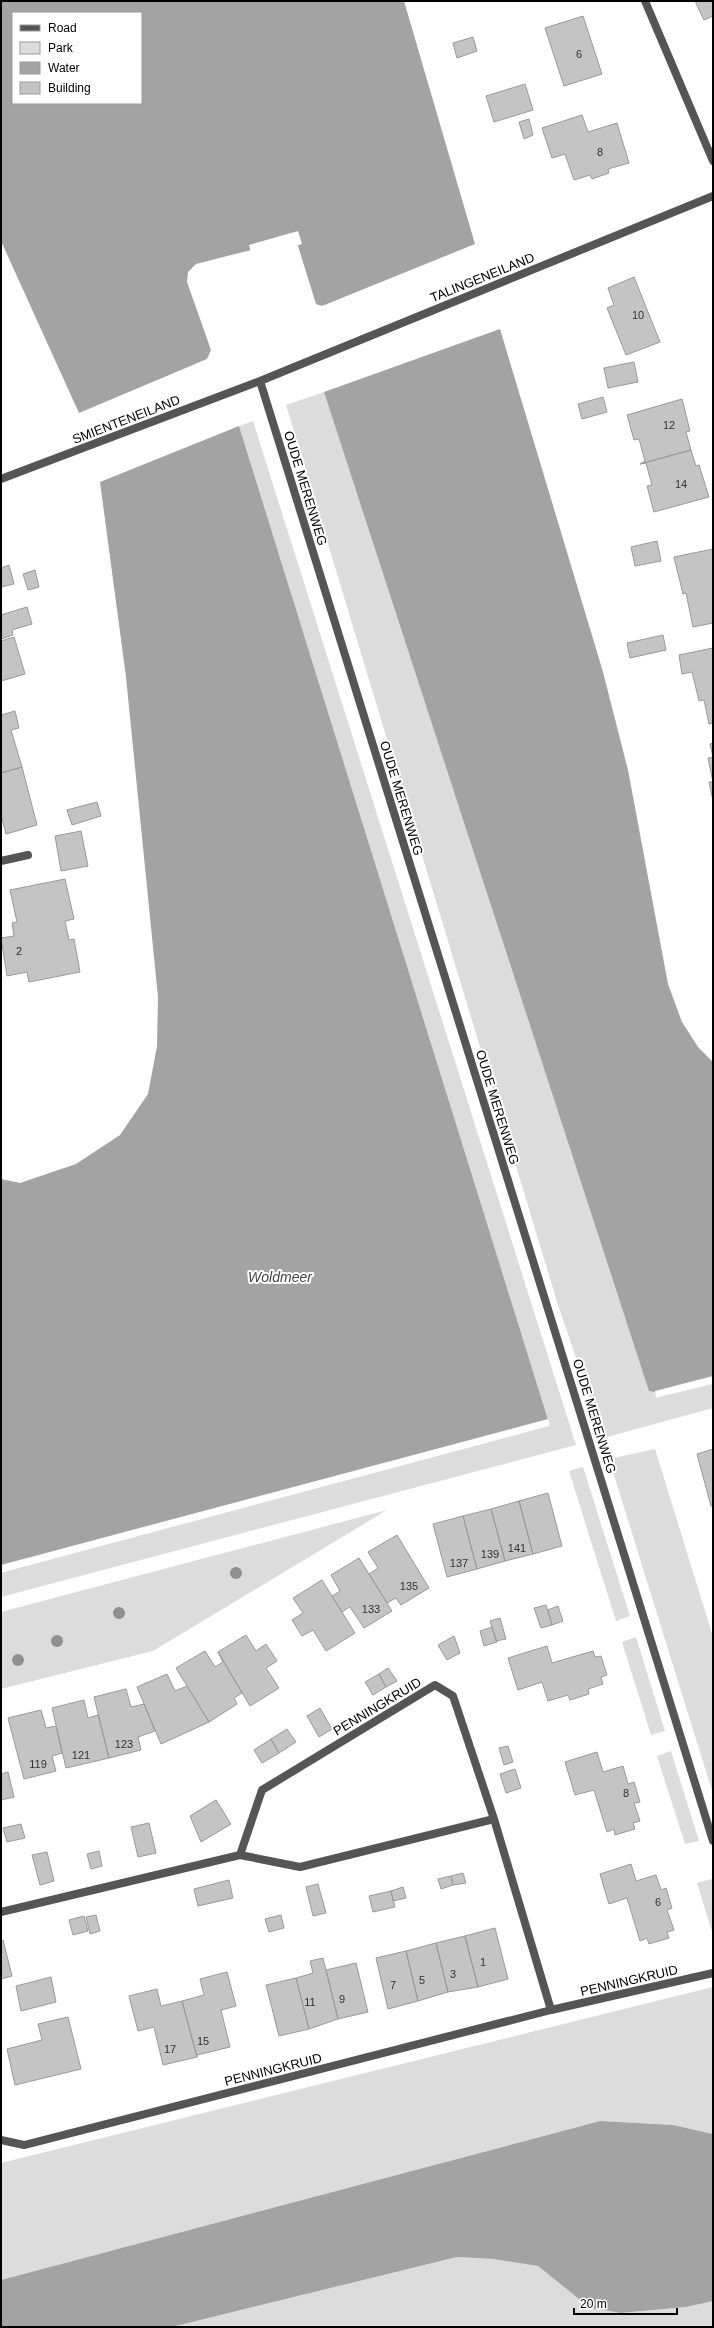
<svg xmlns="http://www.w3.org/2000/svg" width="714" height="2328" font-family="Arial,sans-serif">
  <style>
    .green { fill: #dcdcdc }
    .water { fill: #a3a3a3; fill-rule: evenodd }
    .pier { fill: #fff }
    .building { fill: #c4c4c4; stroke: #999 }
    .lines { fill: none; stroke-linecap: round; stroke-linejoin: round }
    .service { stroke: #555; stroke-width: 8 }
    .minor { stroke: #555; stroke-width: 8 }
    .tree { fill: #8f8f8f }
    .labels { text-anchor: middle; stroke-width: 4; stroke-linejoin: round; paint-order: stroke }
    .number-label { font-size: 11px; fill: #313131 }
    .street-label { font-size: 13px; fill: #000; stroke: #fff }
    .water-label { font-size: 14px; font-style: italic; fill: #444; stroke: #fff }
  </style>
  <rect width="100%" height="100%" fill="#fff"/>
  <!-- green -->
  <path class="green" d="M324,392L656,1398L713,1384V1408L607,1437L602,1434L558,1305L286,405Z
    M253,421L576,1445L1,1597V1573L550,1426L239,426Z
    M655,1449L713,1637V1794L609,1459Z
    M583,1467L630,1616L616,1621L569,1471Z
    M387,1510L153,1651L1,1689V1612Z
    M636,1637L665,1731L651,1735L622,1642Z
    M671,1751L699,1841L685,1844L657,1756Z
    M712,1879L713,1883V1935L697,1883Z
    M713,1987V2134L673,2125L600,2121L1,2280V2163Z
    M457,2257L493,2259L538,2266L590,2308L621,2313L686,2307L713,2301V2327H172Z"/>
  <!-- water -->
  <path class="water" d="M1,1H404L475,244L322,306L316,304L298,246L290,240L196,264L188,272L187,282L211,350L207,359L79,413L1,241ZM13,13H141V103H13Z
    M500,329L603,672L628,770L668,984L682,1022L698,1047L713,1062V1384L656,1398L655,1392L649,1391L324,392Z
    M239,426L550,1426L1,1573V1179L20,1183L76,1164L120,1135L148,1094L157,1046L158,997L126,677L100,482Z
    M600,2121L673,2125L713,2134V2301L686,2307L621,2313L590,2308L538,2266L493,2259L457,2257L172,2327H1V2280Z"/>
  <!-- pier -->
  <path class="pier" d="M298,231L302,244L295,246L289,242L251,253L249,245Z
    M713,1376V1384L656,1398L655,1391Z
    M548,1419L550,1426L1,1573V1565Z"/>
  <!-- building -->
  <path class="building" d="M695,1H713V16L704,20Z
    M583,16L602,74L564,86L545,28Z
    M473,37L477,51L457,58L453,43Z
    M525,84L533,110L494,122L486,96Z
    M582,115L588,132L617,123L629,163L608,169L609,173L592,179L590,175L574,180L565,154L552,158L542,128Z
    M529,119L533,135L524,139L519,122Z
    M634,277L660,342L626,355L607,308L614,305L608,288Z
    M634,362L638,382L608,388L604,368Z
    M603,397L607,412L582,419L578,404Z
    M682,399L690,431L686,432L691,450L640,464L645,461L639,439L634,440L627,415Z
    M691,450L696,466L699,465L709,497L654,512L647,486L652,485L646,463L640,464Z
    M657,541L661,561L635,566L631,547Z
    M713,549V623L693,627L686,593L683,594L674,557Z
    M9,565L14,584L1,587V568Z
    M35,570L39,587L28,590L23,574Z
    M27,607L32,624L12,630L13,635L1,639V615Z
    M663,635L666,650L630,658L627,643Z
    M14,637L25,674L1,681V641Z
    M713,648V723L709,724L704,700L699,701L692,672L682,674L679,655Z
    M15,711L19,728L11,730L22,767L1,773V715Z
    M713,743V757L710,744Z
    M713,757V801L709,782H713L708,758Z
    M22,767L37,825L6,834L1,815V773Z
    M97,802L101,816L72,825L67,810Z
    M81,831L88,866L61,871L55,836Z
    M65,879L74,919L65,921L69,940L74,939L80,972L29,982L27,972L7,976L1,938L14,936L12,923L17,922L10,890Z
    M713,1449V1506H711L697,1454Z
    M548,1493L562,1546L533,1554L519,1501Z
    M519,1501L533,1554L505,1561L491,1509Z
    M491,1509L505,1561L477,1569L463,1516Z
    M463,1516L477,1569L447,1577L433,1524Z
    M397,1535L429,1588L401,1605L396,1598L387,1603L369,1574L378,1568L368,1552Z
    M359,1558L392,1611L364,1628L350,1607L342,1612L332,1596L340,1591L331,1575Z
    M322,1580L355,1633L326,1651L313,1630L302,1636L292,1620L303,1613L293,1598Z
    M546,1605L552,1625L541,1628L534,1608Z
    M558,1606L563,1621L552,1625L548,1610Z
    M500,1618L506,1639L496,1641L490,1621Z
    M492,1627L497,1642L484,1646L480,1631Z
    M246,1635L256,1651L266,1644L277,1661L266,1668L279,1688L250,1706L218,1652Z
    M454,1636L460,1653L447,1660L438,1645Z
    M547,1646L552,1663L593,1651L595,1657L601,1656L607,1675L601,1677L603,1684L588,1689L589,1694L570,1700L568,1695L548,1701L542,1682L518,1690L508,1658Z
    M205,1651L215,1667L223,1662L218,1652L242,1693L234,1698L237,1704L209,1722L176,1668Z
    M388,1668L397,1681L386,1687L379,1674Z
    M167,1674L175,1691L187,1686L209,1722L161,1744L137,1687Z
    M379,1674L386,1687L373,1695L365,1682Z
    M126,1689L131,1707L144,1704L155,1731L138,1737L141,1750L109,1758L94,1697Z
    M84,1700L88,1718L98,1715L109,1758L66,1768L52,1708Z
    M320,1708L332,1729L319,1737L307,1716Z
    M41,1710L46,1728L56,1726L62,1753L52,1756L56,1771L24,1779L8,1718Z
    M287,1729L296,1742L279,1753L271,1739Z
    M271,1739L279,1753L262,1763L254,1750Z
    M508,1746L513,1762L504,1765L499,1748Z
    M597,1752L603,1772L623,1766L628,1784L634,1782L640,1802L634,1803L640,1821L633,1823L635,1829L615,1835L614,1829L607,1832L594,1790L575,1795L565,1762Z
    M515,1769L521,1788L506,1793L500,1774Z
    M8,1772L14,1797L1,1800V1774Z
    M216,1800L231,1824L201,1842L190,1816Z
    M149,1823L156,1853L138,1857L131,1827Z
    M21,1824L25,1838L7,1842L3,1828Z
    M99,1851L102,1866L91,1869L87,1854Z
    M47,1852L54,1881L40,1885L32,1855Z
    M631,1864L636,1881L656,1875L661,1890L666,1888L672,1908L667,1910L674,1930L667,1932L669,1938L649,1944L647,1938L640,1941L627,1898L609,1904L600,1874Z
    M463,1873L466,1883L453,1885L451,1876Z
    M451,1876L453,1885L441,1889L438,1879Z
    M229,1880L233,1898L198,1906L194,1889Z
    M318,1884L326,1913L313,1916L306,1887Z
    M403,1887L406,1898L393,1901L391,1891Z
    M391,1891L395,1907L373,1912L369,1896Z
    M96,1915L100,1931L90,1934L86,1917Z
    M281,1915L284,1928L269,1932L265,1919Z
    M84,1916L88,1931L73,1935L69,1920Z
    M495,1928L508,1979L478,1987L465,1936Z
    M465,1936L478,1987L448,1992L436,1943Z
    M3,1940L12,1976L1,1979V1941Z
    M436,1943L448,1992L418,2001L406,1951Z
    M406,1951L418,2001L388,2009L376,1958Z
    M323,1958L338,2019L309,2029L296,1978L313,1973L310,1961Z
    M356,1963L368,2012L338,2019L326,1970Z
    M227,1972L236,2006L221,2010L230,2047L197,2055V2057L182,2001L204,1995L200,1979Z
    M51,1977L56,2002L21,2011L16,1986Z
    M296,1978L309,2029L279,2036L266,1985Z
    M157,1989L161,2006L182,2001L197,2057L163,2065L154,2027L138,2031L129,1996Z
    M68,2017L81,2069L15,2085L7,2049L42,2040L38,2024Z"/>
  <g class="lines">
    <!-- service -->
    <path class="service" d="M1,861L28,855
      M240,1855L300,1867L494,1819
      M1,1912L240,1855L262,1790L435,1685L453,1696L494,1819L551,2010"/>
    <!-- minor -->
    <path class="minor" d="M645,1L713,161
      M260,381L713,1841
      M1,479L260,381L713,196
      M1,2140L24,2145L551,2010L713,1973"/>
  </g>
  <!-- trees -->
  <g class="tree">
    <circle cx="236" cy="1573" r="6"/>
    <circle cx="119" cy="1613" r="6"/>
    <circle cx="57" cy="1641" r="6"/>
    <circle cx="18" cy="1660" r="6"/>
  </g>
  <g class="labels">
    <!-- number labels -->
    <g class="number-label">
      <text x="579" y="58">6</text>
      <text x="600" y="156">8</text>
      <text x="638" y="319">10</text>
      <text x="669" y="429">12</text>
      <text x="681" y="488">14</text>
      <text x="19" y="955">2</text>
      <text x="517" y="1552">141</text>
      <text x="490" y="1558">139</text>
      <text x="459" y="1567">137</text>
      <text x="409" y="1590">135</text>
      <text x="371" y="1613">133</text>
      <text x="124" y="1748">123</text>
      <text x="81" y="1759">121</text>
      <text x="38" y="1768">119</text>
      <text x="626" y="1797">8</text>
      <text x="658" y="1906">6</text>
      <text x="483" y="1966">1</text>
      <text x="453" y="1978">3</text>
      <text x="422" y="1984">5</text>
      <text x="393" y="1989">7</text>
      <text x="342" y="2003">9</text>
      <text x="310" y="2006">11</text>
      <text x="203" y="2045">15</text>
      <text x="170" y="2053">17</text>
    </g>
    <!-- street labels -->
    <g class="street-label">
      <text transform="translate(482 277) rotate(-22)" y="5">TALINGENEILAND</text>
      <text transform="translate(126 419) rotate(-21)" y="5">SMIENTENEILAND</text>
      <text transform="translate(306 488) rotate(73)" y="5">OUDE MERENWEG</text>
      <text transform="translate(402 798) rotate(73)" y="5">OUDE MERENWEG</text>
      <text transform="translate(498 1107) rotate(73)" y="5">OUDE MERENWEG</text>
      <text transform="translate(595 1416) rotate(73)" y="5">OUDE MERENWEG</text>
      <text transform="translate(377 1706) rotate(-31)" y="5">PENNINGKRUID</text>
      <text transform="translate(629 1980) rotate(-13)" y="5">PENNINGKRUID</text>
      <text transform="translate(273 2069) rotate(-14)" y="5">PENNINGKRUID</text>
    </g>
    <!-- water labels -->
    <g class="water-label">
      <text x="280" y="1282">Woldmeer</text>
    </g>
  </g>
  <!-- border -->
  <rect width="714" height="2328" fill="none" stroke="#000000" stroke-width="4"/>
  <!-- legend -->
  <rect x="12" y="12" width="130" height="92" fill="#ffffff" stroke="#999999"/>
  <rect x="20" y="25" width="20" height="6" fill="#555555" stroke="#999999"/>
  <text x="48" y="32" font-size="12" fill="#000000">Road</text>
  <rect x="20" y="42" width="20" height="12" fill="#dcdcdc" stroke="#999999"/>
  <text x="48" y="52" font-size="12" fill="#000000">Park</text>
  <rect x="20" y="62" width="20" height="12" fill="#a3a3a3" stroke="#999999"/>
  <text x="48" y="72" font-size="12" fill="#000000">Water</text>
  <rect x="20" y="82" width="20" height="12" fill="#c4c4c4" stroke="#999999"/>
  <text x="48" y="92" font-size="12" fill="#000000">Building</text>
  <!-- scale -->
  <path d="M574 2308v6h103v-6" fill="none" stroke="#000000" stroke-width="2"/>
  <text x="580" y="2308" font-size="12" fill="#000000" stroke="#ffffff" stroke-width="3" paint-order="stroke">20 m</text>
</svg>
